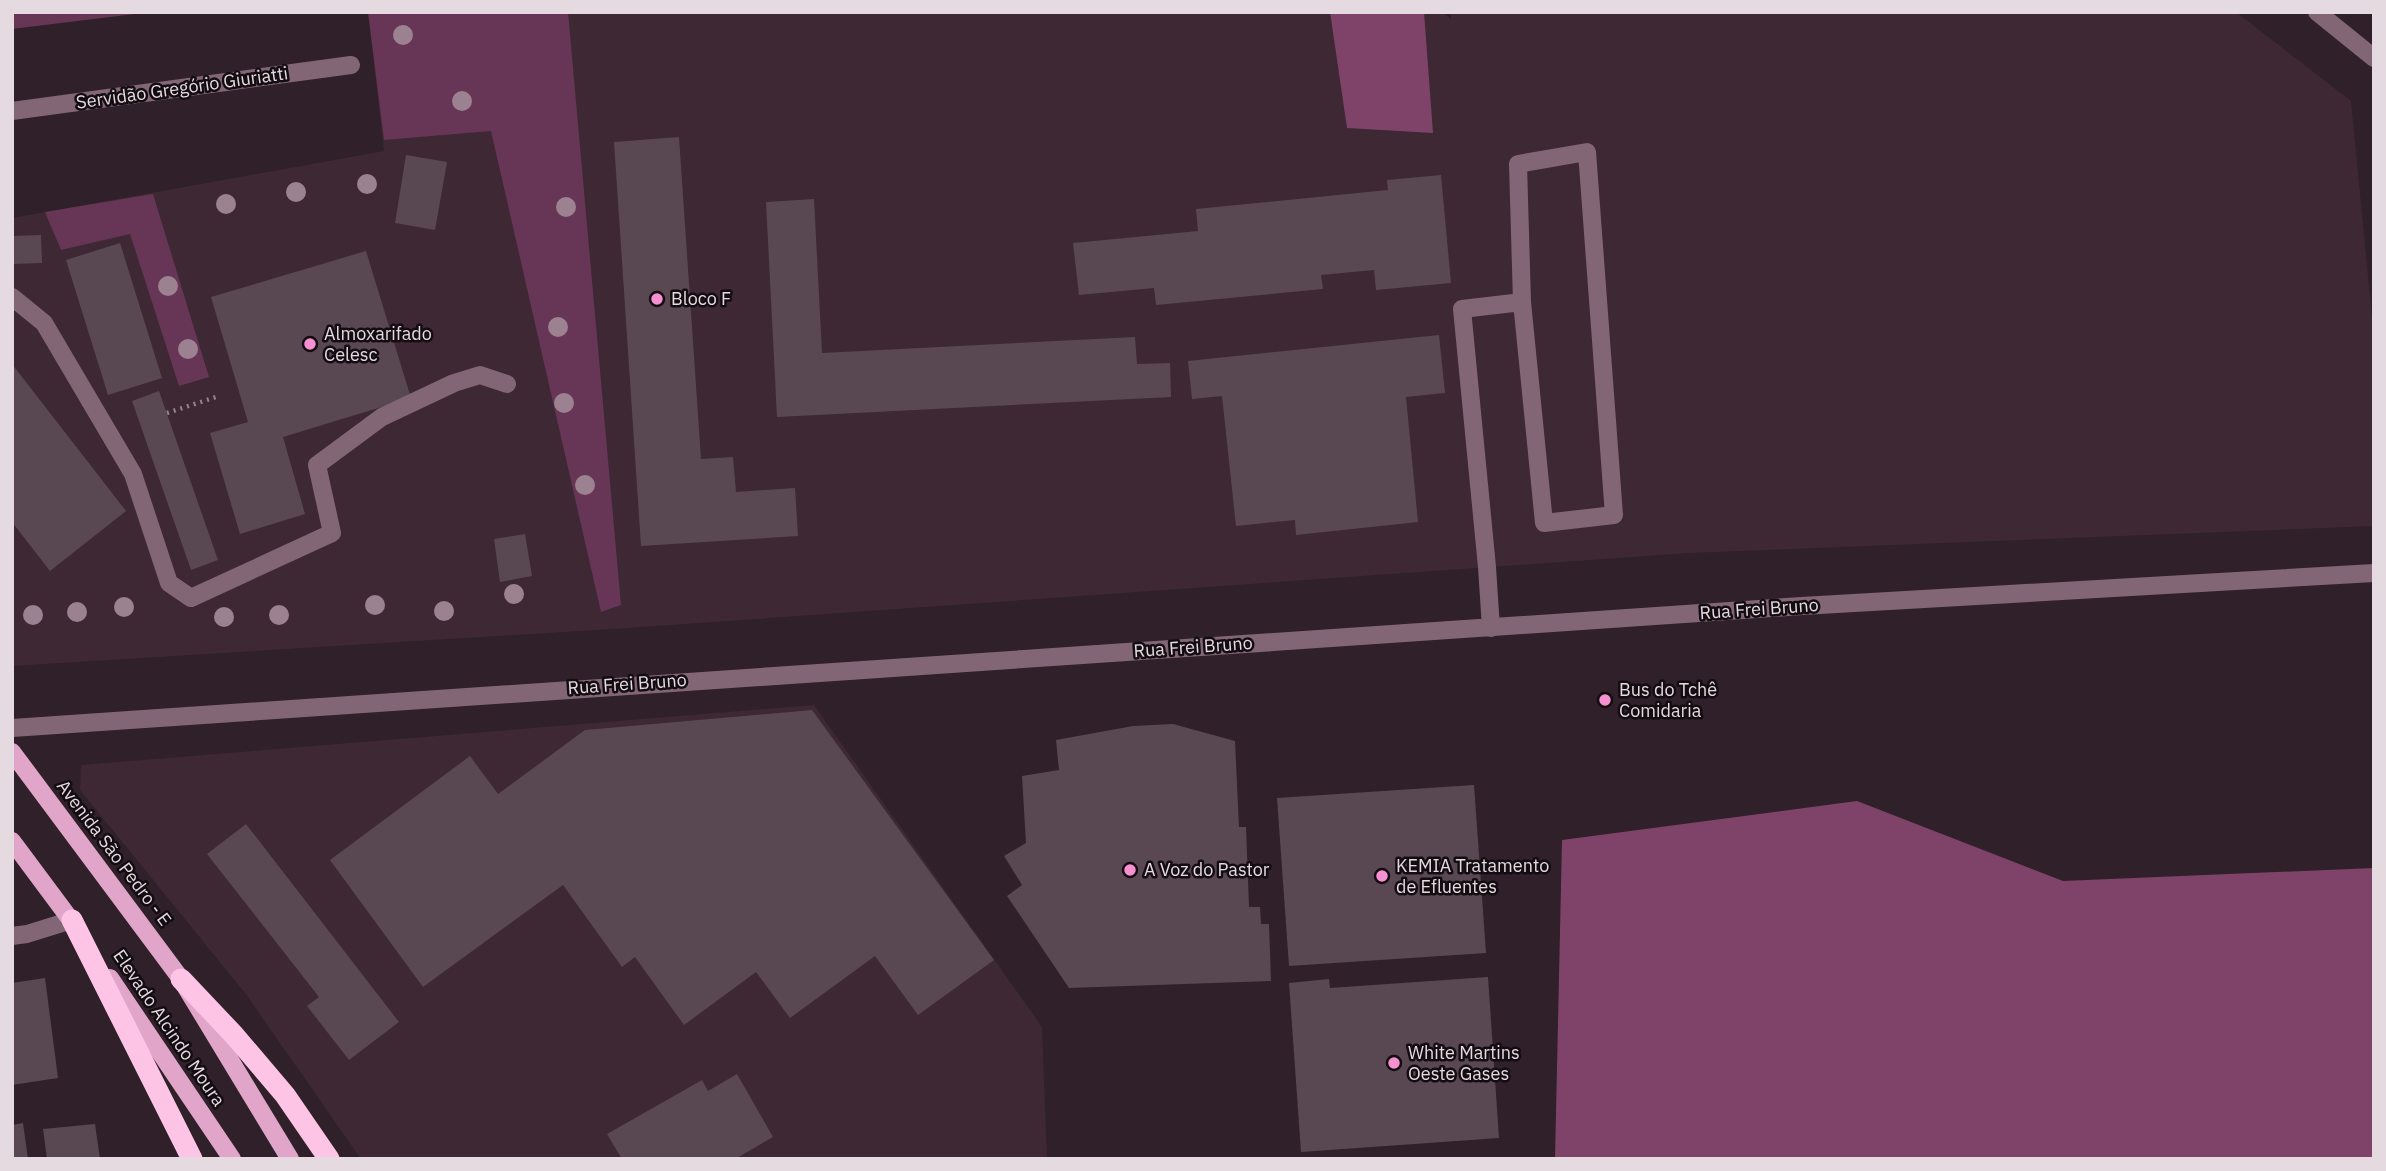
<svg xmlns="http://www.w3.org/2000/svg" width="2386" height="1171" font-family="'IBM Plex Sans',sans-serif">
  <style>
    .built { fill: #3d2834 }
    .green { fill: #673555 }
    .forest { fill: #7f4369 }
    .building { fill: #594852 }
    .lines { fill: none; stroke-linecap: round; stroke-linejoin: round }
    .path { stroke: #92858d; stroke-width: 4.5; stroke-dasharray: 2 5; stroke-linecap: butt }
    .minor { stroke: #826676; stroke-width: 18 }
    .major { stroke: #e0a5c8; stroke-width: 18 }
    .highway { stroke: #fdc4e5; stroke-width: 21 }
    .tree { fill: #9c8191 }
    .poi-dot { fill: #f690d0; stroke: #130c10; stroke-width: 2.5 }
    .labels { text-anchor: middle; stroke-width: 5; stroke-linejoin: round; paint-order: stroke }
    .street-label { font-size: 18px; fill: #e4dae0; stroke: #130c10 }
    .poi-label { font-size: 18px; fill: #e4dae0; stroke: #130c10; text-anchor: start }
  </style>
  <rect width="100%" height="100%" fill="#2f2029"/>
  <!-- built -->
  <path class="built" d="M368,12H1442L1451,19V12H2236L2351,101L2374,338V526L1689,553L628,628L12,666V218L384,151Z
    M814,705L1042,1027L1047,1159H361L245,993L80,790L81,765Z"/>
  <!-- green -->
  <path class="green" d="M12,12H151L12,29Z
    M368,12H568L621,605L601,612L491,131L384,140Z
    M153,194L209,377L179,386L130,234L61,250L45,212Z"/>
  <!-- forest -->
  <path class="forest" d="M1330,12H1424L1433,133L1347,128Z
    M1857,801L2063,881L2374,868V1159H1555L1562,840Z"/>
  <!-- building -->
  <path class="building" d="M679,137L701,459L733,457L736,492L795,488L798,536L641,546L614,142Z
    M406,155L447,162L435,230L395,223Z
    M1441,175L1451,283L1376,290L1374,270L1321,275L1323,289L1156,305L1154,288L1079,295L1073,243L1198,231L1196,209L1388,190L1387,180Z
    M814,199L822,353L1135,337L1137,364L1170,363L1171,397L777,417L766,202Z
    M41,235L42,263L12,264V236Z
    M120,243L162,378L108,395L66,260Z
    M366,251L411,398L283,437L305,514L240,534L210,433L248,422L211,297Z
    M1439,335L1445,393L1406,397L1418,522L1296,535L1295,520L1236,526L1222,396L1192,399L1188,361Z
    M12,364L126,511L50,571L12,522Z
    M159,391L218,560L191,570L132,401Z
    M525,534L532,576L500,582L494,539Z
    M812,710L994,960L918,1015L875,956L790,1018L756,972L684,1025L635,957L622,967L563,885L423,987L330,860L470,756L498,794L585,730Z
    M1173,724L1235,741L1239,827H1246L1249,907H1260L1261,924H1269L1271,981L1069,988L1007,896L1022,885L1004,856L1026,843L1022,776L1059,770L1056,740L1133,726Z
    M1474,785L1486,953L1289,966L1277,798Z
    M246,824L399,1022L349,1060L307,1006L319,997L207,854Z
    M1488,977L1499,1138L1301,1152L1289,983L1329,979L1330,988Z
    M45,978L58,1078L12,1085V983Z
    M737,1074L773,1137L735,1159H622L607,1134L702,1080L708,1091Z
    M23,1123L28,1159H12V1125Z
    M95,1124L100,1159H47L43,1129Z"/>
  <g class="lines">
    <!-- path -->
    <path class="path" d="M167,413L216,397"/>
    <!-- minor -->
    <path class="minor" d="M2317,12L2374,58
      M12,111L351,65
      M1587,152L1614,515L1544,523L1522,302L1518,164Z
      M12,297L44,323L133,474L169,583L191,598L332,533L317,465L382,417L454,383L480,375L507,384
      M1491,628L1487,567L1462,309L1522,302
      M12,728L1802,606L2374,573
      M12,936L27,934L72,920"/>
    <!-- major -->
    <path class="major" d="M12,752L181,979L290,1159
      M12,841L79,931
      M110,978L232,1159"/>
    <!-- highway -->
    <path class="highway" d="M72,920L192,1159
      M181,979L234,1035L285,1095L329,1159"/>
  </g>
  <!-- trees -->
  <g class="tree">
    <circle cx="403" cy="35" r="10"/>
    <circle cx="462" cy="101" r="10"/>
    <circle cx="367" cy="184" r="10"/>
    <circle cx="296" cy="192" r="10"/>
    <circle cx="226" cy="204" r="10"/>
    <circle cx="566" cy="207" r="10"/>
    <circle cx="168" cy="286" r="10"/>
    <circle cx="558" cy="327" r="10"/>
    <circle cx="188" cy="349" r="10"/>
    <circle cx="564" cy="403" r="10"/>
    <circle cx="585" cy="485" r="10"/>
    <circle cx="514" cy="594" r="10"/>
    <circle cx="375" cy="605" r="10"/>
    <circle cx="124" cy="607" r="10"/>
    <circle cx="444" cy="611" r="10"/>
    <circle cx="77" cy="612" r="10"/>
    <circle cx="33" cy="615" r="10"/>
    <circle cx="279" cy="615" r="10"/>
    <circle cx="224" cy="617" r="10"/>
  </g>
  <!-- markers -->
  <g class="poi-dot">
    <circle cx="657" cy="299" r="7"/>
    <circle cx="310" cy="344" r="7"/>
    <circle cx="1605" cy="700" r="7"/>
    <circle cx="1130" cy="870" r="7"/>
    <circle cx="1382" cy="876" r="7"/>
    <circle cx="1394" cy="1063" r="7"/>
  </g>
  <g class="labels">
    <!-- street labels -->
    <g class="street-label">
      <text transform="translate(182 88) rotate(-8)" y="6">Servidão Gregório Giuriatti</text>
      <text transform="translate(1759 609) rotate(-4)" y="6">Rua Frei Bruno</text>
      <text transform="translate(1193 647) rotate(-4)" y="6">Rua Frei Bruno</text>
      <text transform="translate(627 684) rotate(-4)" y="6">Rua Frei Bruno</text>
      <text transform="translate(114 853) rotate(53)" y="6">Avenida São Pedro - E</text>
      <text transform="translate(169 1028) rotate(56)" y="6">Elevado Alcindo Moura</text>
    </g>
    <!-- poi labels -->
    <g class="poi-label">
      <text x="671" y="305">Bloco F</text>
      <text x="324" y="340">Almoxarifado<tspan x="324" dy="21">Celesc</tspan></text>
      <text x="1619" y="696">Bus do Tchê<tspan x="1619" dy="21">Comidaria</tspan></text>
      <text x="1396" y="872">KEMIA Tratamento<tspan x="1396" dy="21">de Efluentes</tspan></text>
      <text x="1144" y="876">A Voz do Pastor</text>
      <text x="1408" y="1059">White Martins<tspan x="1408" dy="21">Oeste Gases</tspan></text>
    </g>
  </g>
  <!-- border -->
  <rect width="2386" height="1171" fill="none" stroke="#e4dae0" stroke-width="28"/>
</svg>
